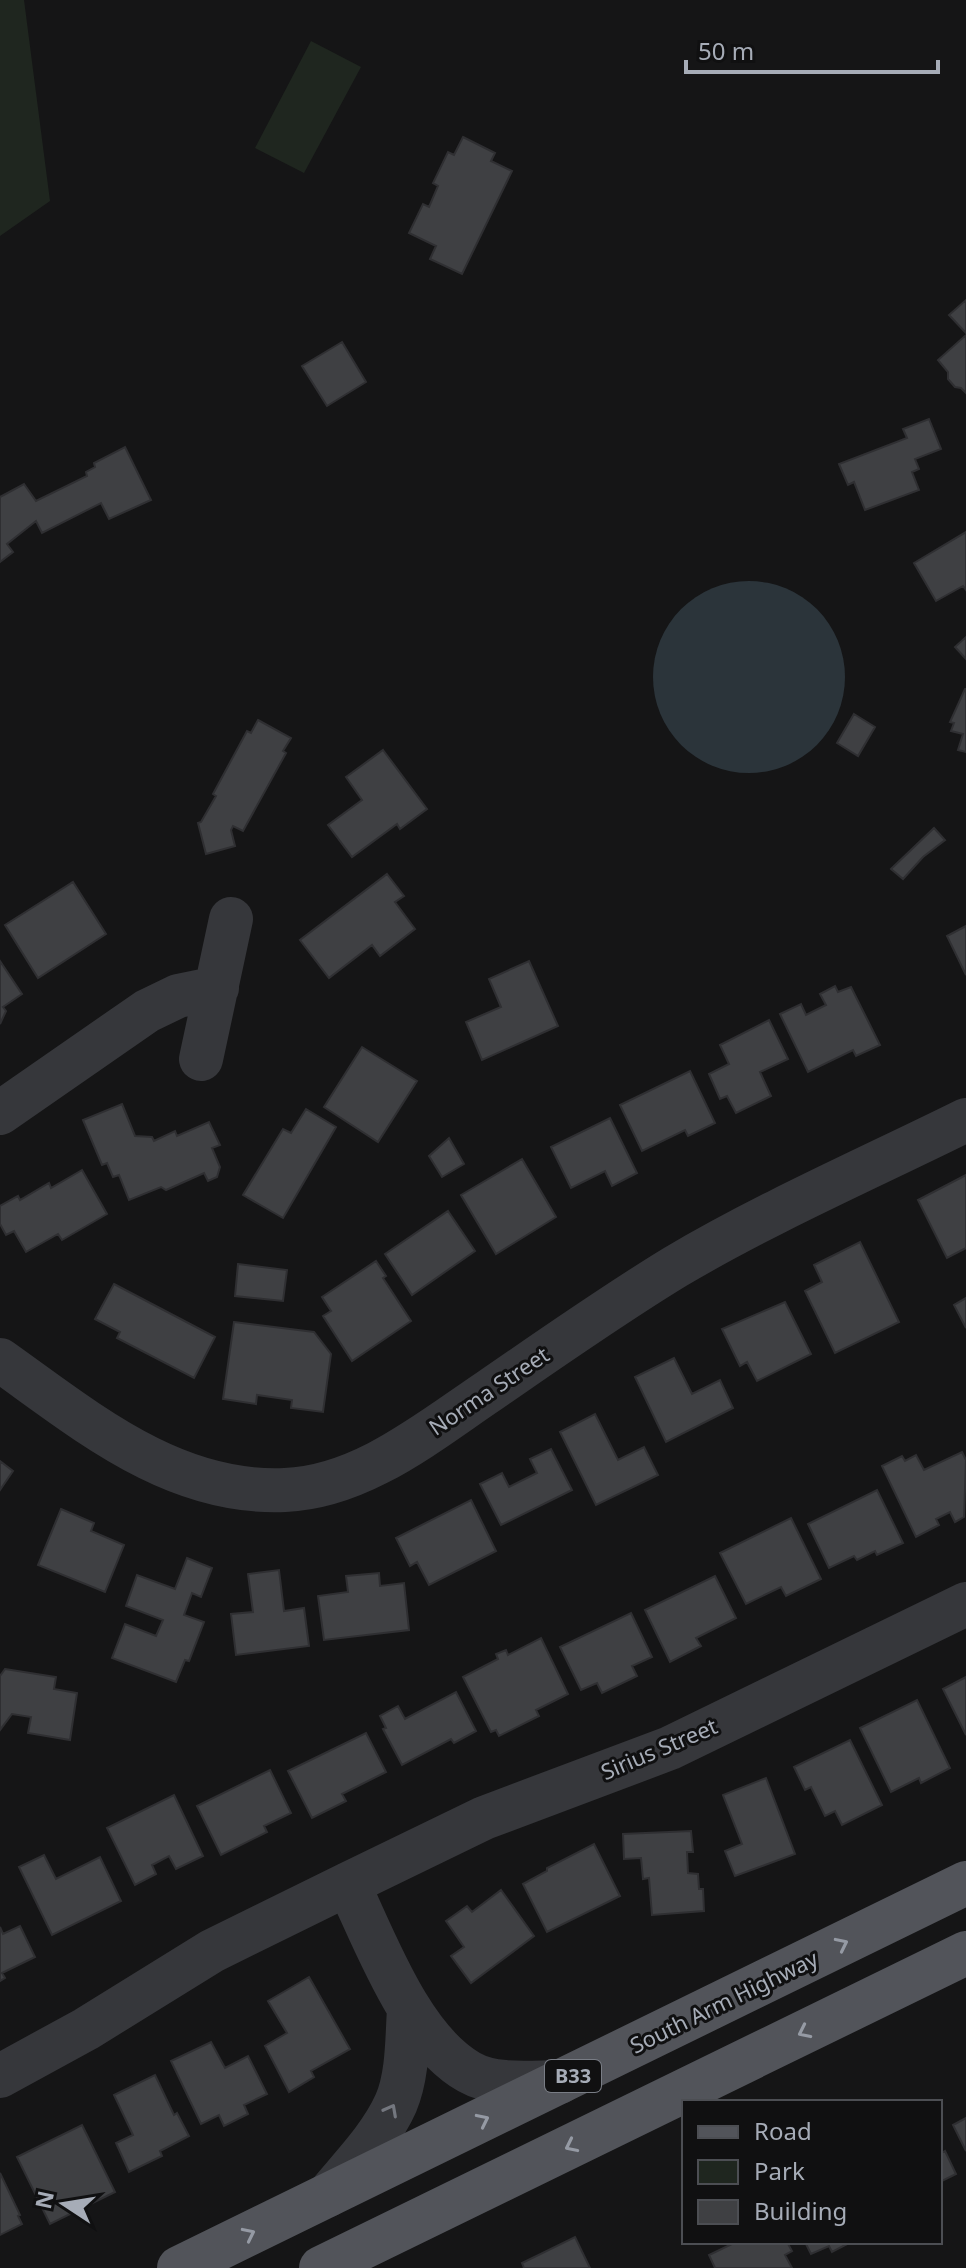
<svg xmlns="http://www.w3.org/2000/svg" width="966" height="2268" font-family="'Noto Sans',sans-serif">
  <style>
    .green { fill: #1f261f }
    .water { fill: #2b343a }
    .building { fill: #3f4043; stroke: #2f2f32; stroke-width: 2 }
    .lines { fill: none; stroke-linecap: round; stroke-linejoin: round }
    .minor { stroke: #36373b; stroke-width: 44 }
    .major { stroke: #52545a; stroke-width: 44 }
    .oneway { stroke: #959aa4 }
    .oneway2 { stroke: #74777f }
    .labels { text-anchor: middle; stroke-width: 6; stroke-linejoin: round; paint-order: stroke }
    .shield { fill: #101011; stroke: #797d85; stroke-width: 2 }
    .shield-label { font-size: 20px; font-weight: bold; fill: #a6acb7 }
    .street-label { font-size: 22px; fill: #a6acb7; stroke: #101011 }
  </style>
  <rect width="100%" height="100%" fill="#151516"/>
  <!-- green -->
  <path class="green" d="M0,0H24L50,201L0,236Z
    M311,41L361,67L304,173L255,148Z"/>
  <!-- water -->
  <path class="water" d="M653 677a96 96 0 1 1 192 0a96 96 0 1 1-192 0Z"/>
  <!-- building -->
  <path class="building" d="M463,137L495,153L491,161L512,171L462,274L430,259L436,246L409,233L423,204L429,207L438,186L433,183L448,152L454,155Z
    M966,300V333L949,315Z
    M966,335V393L961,388L955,387L948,379V372L938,360Z
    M342,342L366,382L327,406L302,366Z
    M929,419L941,449L915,459L919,469L912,472L919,490L865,510L854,482L848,485L839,464L907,438L903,429Z
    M125,447L151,500L109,519L101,503L42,533L36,521L7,544L13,552L0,562V497L24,484L36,501L87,476L86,472L95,467L94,463Z
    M966,532V590L963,586L936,601L914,563Z
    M966,637V659L955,647Z
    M965,689H966V752L958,750L963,734L951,731L954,723L950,722Z
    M854,714L875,727L858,756L837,743Z
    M258,720L291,738L283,751L286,753L243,831L233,826L231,830L235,846L206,854L198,823L201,822L216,796L213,794L247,731L251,733Z
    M383,750L427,809L400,829L397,824L352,857L328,825L362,800L346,777Z
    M934,828L945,840L923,857L903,879L891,869Z
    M387,874L404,896L395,902L415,929L380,956L372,945L329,978L300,940Z
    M73,882L106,934L38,978L5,925Z
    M966,926V975L947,936Z
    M0,961L22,994L3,1007L6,1011L0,1024Z
    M529,961L558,1026L482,1060L466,1022L501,1007L489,979Z
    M835,986L838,992L851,987L880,1045L856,1056L853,1050L808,1072L780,1014L801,1004L806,1015L826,1005L820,994Z
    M769,1020L788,1059L760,1072L771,1096L736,1113L727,1096L720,1099L709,1074L729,1064L720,1045Z
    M362,1047L417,1081L378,1142L324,1107Z
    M690,1071L715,1123L688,1136L685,1130L642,1151L620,1105Z
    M122,1104L135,1136L152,1137L154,1141L175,1131L177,1136L209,1122L220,1145L212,1148L220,1167L217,1177L208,1181L204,1173L166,1190L161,1187L129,1200L119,1175L113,1177L107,1163L102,1165L83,1120Z
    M306,1109L336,1127L283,1218L243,1195L283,1129L291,1133Z
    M610,1118L637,1173L612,1186L605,1171L571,1188L551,1147Z
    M449,1138L464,1164L442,1177L429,1156Z
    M522,1159L556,1217L496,1254L461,1195Z
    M82,1170L107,1214L62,1240L58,1234L26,1252L14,1231L6,1235L0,1224V1206L18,1196L20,1200L49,1183L51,1188Z
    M966,1175V1248L947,1258L918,1200Z
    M448,1211L475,1251L412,1295L385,1254Z
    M860,1242L899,1322L835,1353L805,1291L822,1282L814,1265Z
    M376,1261L386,1276L383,1278L411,1321L352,1361L323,1316L331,1311L322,1297Z
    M238,1264L287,1270L283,1301L235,1296Z
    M114,1284L215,1337L194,1378L117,1338L120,1332L95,1319Z
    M966,1298V1328L954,1305Z
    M785,1302L811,1354L757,1381L747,1362L740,1366L722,1329Z
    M234,1322L314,1332L331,1354L323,1412L291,1408L292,1400L257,1395L256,1404L223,1399Z
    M674,1358L692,1394L720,1380L733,1408L666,1442L635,1377Z
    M595,1414L618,1460L644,1447L658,1475L596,1505L560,1432Z
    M551,1449L572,1490L501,1525L480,1484L502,1473L509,1487L537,1473L530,1459Z
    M962,1452L966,1460L964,1517L955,1522L950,1512L936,1519L939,1525L916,1537L882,1466L902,1456L905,1461L916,1455L924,1470Z
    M0,1461L13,1471L0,1490Z
    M877,1490L903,1543L877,1555L875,1551L857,1560L854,1556L829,1568L808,1524Z
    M471,1500L496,1551L429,1585L417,1562L410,1566L396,1538Z
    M61,1509L94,1523L91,1531L124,1545L105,1592L38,1565Z
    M791,1518L821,1579L786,1596L781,1587L746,1604L720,1553Z
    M187,1558L212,1568L201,1597L192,1593L184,1615L204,1622L189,1661L185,1660L176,1682L112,1658L125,1624L156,1636L163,1620L126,1606L137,1575L175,1589Z
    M279,1570L284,1611L304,1608L309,1646L236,1655L231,1614L253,1612L248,1574Z
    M379,1573L380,1586L404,1583L409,1630L324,1640L318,1596L348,1592L346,1576Z
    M715,1576L736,1618L696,1638L701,1646L670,1662L645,1610Z
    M631,1613L652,1657L632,1666L637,1676L602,1693L597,1683L581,1690L560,1647Z
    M541,1638L568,1694L536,1710L539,1716L499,1736L496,1730L491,1732L463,1677L498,1659L496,1654L506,1650L508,1655Z
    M5,1669L56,1677L54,1689L77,1693L70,1740L28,1733L31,1717L12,1714L0,1730V1676Z
    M966,1677V1735L943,1689Z
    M456,1692L476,1731L454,1743L451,1739L402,1765L383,1729L386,1728L380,1716L398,1706L405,1719Z
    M917,1700L950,1768L921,1783L919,1778L891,1792L860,1728Z
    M366,1733L386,1772L342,1794L346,1801L312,1818L288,1771Z
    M850,1740L882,1805L842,1825L835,1811L825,1816L811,1787L805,1790L794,1767Z
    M270,1770L291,1813L264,1826L267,1832L221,1855L197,1806Z
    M766,1778L795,1854L735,1876L725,1851L742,1844L723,1795Z
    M174,1795L203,1856L176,1869L169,1856L152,1865L156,1874L135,1885L107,1828Z
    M691,1831L693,1852H687L688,1873L698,1874L699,1889H703L704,1911L652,1915L649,1878L643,1879L641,1858L624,1859L623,1834Z
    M594,1844L620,1896L547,1932L523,1884L547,1871V1868Z
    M44,1855L56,1879L100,1857L121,1901L52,1935L19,1867Z
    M501,1890L534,1936L471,1983L451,1956L464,1947L446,1921L467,1906L472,1912Z
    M20,1926L35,1957L2,1973L5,1978L0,1981V1927L3,1934Z
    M309,1977L350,2049L311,2071L314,2077L289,2092L265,2046L287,2033L268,2001Z
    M211,2042L225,2068L248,2056L267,2094L244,2105L248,2114L224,2126L219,2115L201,2124L171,2061Z
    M155,2075L174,2115L177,2113L189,2136L160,2151L162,2156L129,2172L116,2143L133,2135L114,2095Z
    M966,2118V2151L953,2125Z
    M82,2125L115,2192L50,2224L17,2157Z
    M945,2151L956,2174L940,2182V2154Z
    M0,2173L20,2215L18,2216L22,2224L0,2235Z
    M575,2237L590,2268H524L522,2263Z
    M736,2242H787L792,2251L785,2255L792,2268H715L709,2255Z
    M805,2242H851L832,2252L829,2246L811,2254Z"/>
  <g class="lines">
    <!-- minor -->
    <path class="minor" d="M201,1059L231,919
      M0,1113L147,1011L178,996L217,988
      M0,1360C86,1421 173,1495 285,1490C362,1487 428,1432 489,1391C550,1349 611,1306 675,1267C768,1212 869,1168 966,1120
      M348,1884C376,1943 411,2039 469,2072C495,2087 532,2082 560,2082
      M0,2076L86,2029L212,1951L348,1884L484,1818L670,1748L966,1604
      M328,2195C351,2167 381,2137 396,2103C408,2075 407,2039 409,2009"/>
    <!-- major -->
    <path class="major" d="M179,2268L966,1883
      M321,2268L966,1953"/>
  </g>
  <!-- one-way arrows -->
  <defs><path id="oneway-chevron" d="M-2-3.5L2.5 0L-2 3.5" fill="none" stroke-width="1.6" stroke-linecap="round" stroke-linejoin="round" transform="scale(2)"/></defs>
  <g class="oneway">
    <use href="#oneway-chevron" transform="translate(842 1944) rotate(-26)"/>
    <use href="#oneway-chevron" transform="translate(804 2032) rotate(154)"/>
    <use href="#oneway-chevron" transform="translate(483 2120) rotate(-26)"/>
    <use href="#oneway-chevron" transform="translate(571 2146) rotate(154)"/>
    <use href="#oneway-chevron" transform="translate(249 2234) rotate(-26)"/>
  </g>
  <use class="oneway2" href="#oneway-chevron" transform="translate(391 2110) rotate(-62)"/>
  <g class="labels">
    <!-- shield labels -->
    <rect class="shield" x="545" y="2060" width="56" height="32" rx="6"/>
    <g class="shield-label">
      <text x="573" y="2083">B33</text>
    </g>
    <!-- street labels -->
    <g class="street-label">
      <text transform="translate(489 1391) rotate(-34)" y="8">Norma Street</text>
      <text transform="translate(659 1749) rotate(-23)" y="8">Sirius Street</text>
      <text transform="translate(724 2002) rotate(-26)" y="8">South Arm Highway</text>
    </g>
  </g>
  <!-- legend -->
  <rect x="682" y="2100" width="260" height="144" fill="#101011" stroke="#4c4e53" stroke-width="2"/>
  <rect x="698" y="2126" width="40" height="12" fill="#52545a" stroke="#4c4e53" stroke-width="2"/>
  <text x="754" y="2140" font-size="24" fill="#a6acb7">Road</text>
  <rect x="698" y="2160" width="40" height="24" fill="#1f261f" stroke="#4c4e53" stroke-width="2"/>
  <text x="754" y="2180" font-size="24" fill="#a6acb7">Park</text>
  <rect x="698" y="2200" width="40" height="24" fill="#3f4043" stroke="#4c4e53" stroke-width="2"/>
  <text x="754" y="2220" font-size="24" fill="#a6acb7">Building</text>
  <!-- north arrow -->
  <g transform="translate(64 2204) rotate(282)" stroke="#101011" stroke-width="6" paint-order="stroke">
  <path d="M0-6L14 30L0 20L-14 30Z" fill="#a6acb7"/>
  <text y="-12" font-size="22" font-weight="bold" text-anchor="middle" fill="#a6acb7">N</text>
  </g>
  <!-- scale -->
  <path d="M686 60v12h252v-12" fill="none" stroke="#a6acb7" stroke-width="4"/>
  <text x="698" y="60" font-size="24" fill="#a6acb7" stroke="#101011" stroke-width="6" paint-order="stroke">50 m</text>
</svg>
